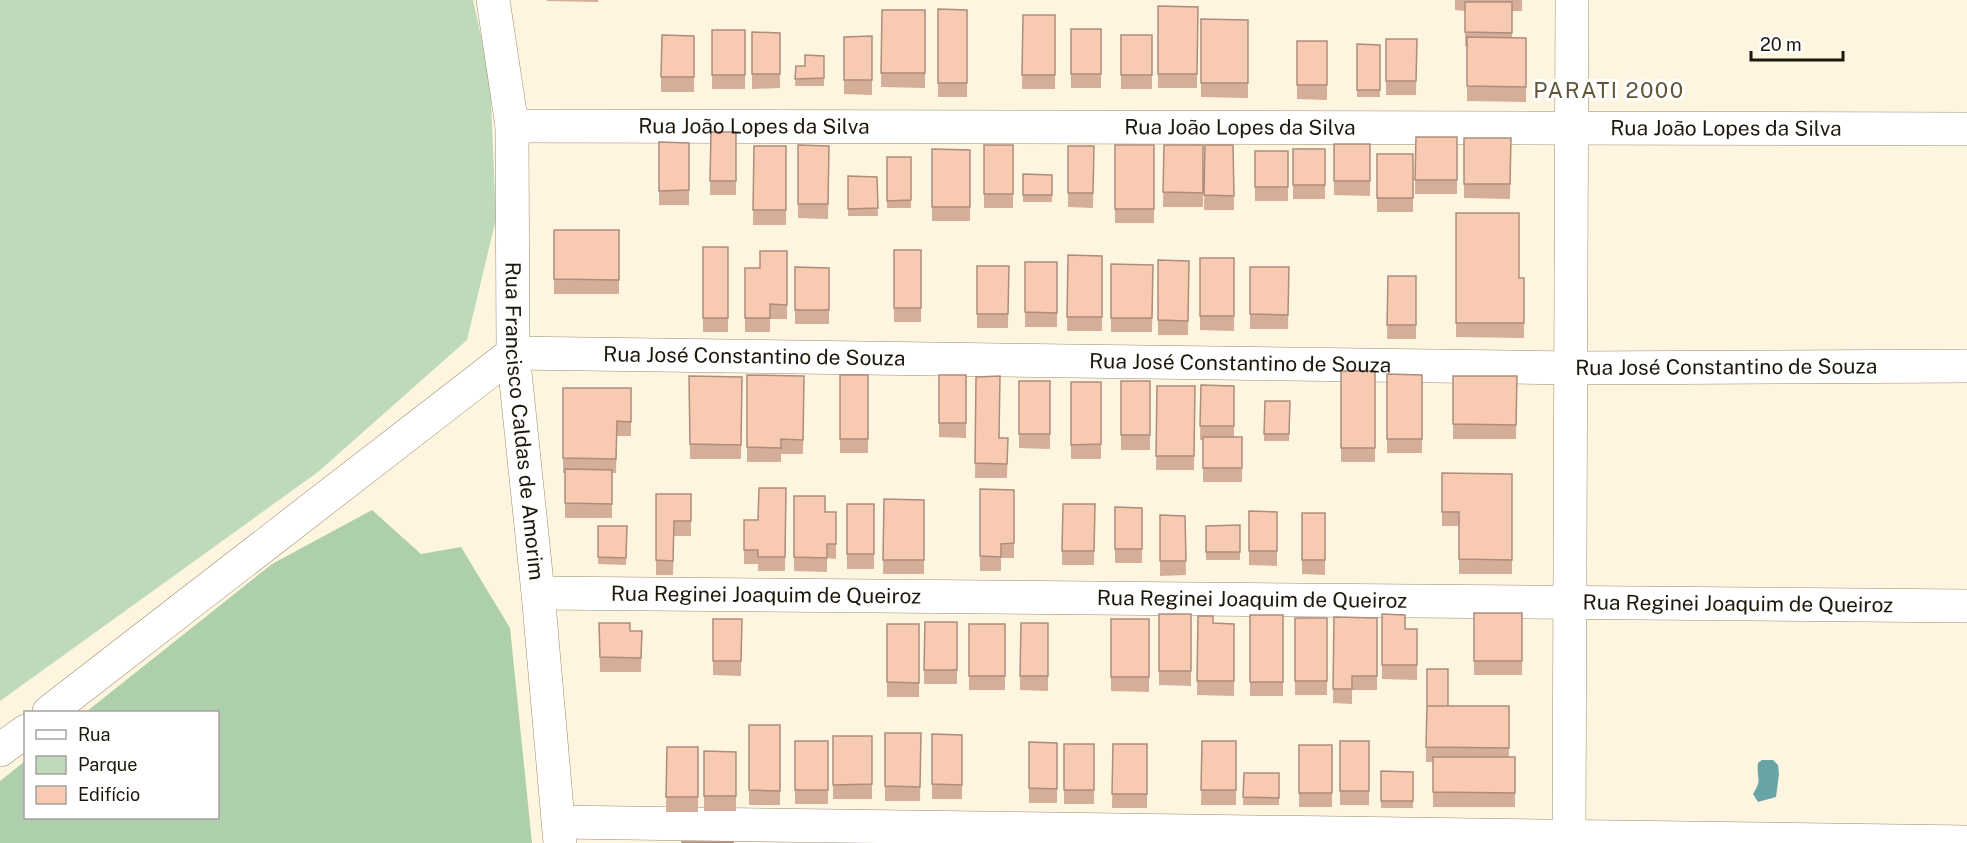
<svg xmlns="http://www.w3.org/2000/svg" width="1967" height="843" font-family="'Public Sans',sans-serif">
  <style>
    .green { fill: #bedabb }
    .forest { fill: #aecfab }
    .water { fill: #68a3a6 }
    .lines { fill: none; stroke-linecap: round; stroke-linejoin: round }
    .minor-casing { stroke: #9b8d6d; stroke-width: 34 }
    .minor { stroke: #fff; stroke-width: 33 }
    .wall { fill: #d4ae98 }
    .building { fill: #f7cab1; stroke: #ad8d7c; stroke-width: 1.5 }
    .labels { text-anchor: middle; stroke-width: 6; stroke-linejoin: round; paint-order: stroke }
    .street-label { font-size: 21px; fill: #1d180b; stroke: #fff }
    .neighbourhood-label { font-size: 22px; letter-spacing: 1.5px; fill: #635638; stroke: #fff }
  </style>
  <rect width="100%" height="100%" fill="#fef5e0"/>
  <!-- green -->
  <path class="green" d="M0,0H473L490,77L496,219L467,340L318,472L0,701Z"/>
  <!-- forest -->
  <path class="forest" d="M372,510L421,554L461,547L510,628L532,843H0V781L25,761L26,818H218V712H86L272,564Z"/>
  <!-- water -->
  <path class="water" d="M1762,760H1773L1778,765L1779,774L1776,797L1758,802L1753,794C1763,778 1756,780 1758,763Z"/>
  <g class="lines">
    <!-- minor casing -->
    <g class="minor-casing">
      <g id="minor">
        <path id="s1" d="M493,0L512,126L513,353L538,593L560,843"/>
        <path id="s2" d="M512,126L1967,129"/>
        <path id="s3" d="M538,593L1967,606"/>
        <path id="s4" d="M49,712L513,353L1571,368L1967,366"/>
        <path d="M0,750L26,731"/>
        <path d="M559,822L1967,842"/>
        <path d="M1569,843L1572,0"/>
      </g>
    </g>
    <!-- minor -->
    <use href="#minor" class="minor"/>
  </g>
  <!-- wall -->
  <path class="wall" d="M547,0H598V2L547,1Z
    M1455,0H1522V11H1512V38H1526V102L1467,101V46H1465V11L1455,10Z
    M1158,6L1198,7L1197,88H1158Z
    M938,9L967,10V97H938Z
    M882,10H925V88L881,87Z
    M1023,15H1055V89H1022Z
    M1201,19L1248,20V98L1201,97Z
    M1071,29H1101V88H1071Z
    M712,30H745V89H712Z
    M752,32L780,33V88L752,89Z
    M1121,35H1152V89H1121Z
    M694,36V92H661V77Z
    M872,36V95L844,94V37Z
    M1386,39H1417L1416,95H1386Z
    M1297,41H1327V100L1297,99Z
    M1357,44L1380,45V97H1357Z
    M824,56V86H795L796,66H805Z
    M711,132H736V195H710Z
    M1416,137H1457V194H1415Z
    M1464,138H1511L1510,199L1464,198Z
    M659,142L689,143V205H659Z
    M1334,144H1370V196L1334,195Z
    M798,145L829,146L828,219L798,218Z
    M984,145H1013V208H984Z
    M1115,145H1154V223H1115Z
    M1164,145H1203V207H1163Z
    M1205,145H1233L1234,210H1204Z
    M754,146H786V225H753Z
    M1068,146H1094L1093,208L1068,207Z
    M932,149L970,150V221H932Z
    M1293,149H1325V199H1293Z
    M1255,151H1288V201H1255Z
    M1377,154H1413V212H1377Z
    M887,157H911V208H887Z
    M1023,174L1052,175V202H1023Z
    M848,176L877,177L878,216H848Z
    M1456,213L1519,278H1524V338L1456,337Z
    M554,230H619V294H554Z
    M703,247H728V332H703Z
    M894,250H921V322H894Z
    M787,251V319H770V332H745V268H760Z
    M1068,255L1102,256V331H1067Z
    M1200,258H1234V331L1200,330Z
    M1158,260L1189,261L1188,335H1158Z
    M1025,262H1057V327H1025Z
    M1111,264L1153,265L1152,332H1111Z
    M977,266H1009L1008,328H977Z
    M795,267L829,268V324H795Z
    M1250,267H1289L1288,329H1250Z
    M1388,276H1416V339H1387Z
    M1341,371H1375V462H1341Z
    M1387,374L1422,375V453H1387Z
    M747,375L804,376L803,454H781V462H747Z
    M840,375H868V453H840Z
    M939,375H966V438L939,437Z
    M689,376L742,377L741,459H690Z
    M1453,376H1517L1516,439H1453Z
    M976,377L1000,438H1008L1007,478H975Z
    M1019,381H1050V449L1019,448Z
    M1121,381H1150V450H1121Z
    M1071,382H1101V459H1071Z
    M1201,385L1234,386V437H1242V482H1203V440H1200Z
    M1157,386H1195L1194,470H1156Z
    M563,388H631V436H617L616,473H612V518H565V473H563Z
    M1265,401H1290L1289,441H1264Z
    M1442,473L1512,474V574H1459V526H1442Z
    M786,488L785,571H758V564H744V520H758Z
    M980,489L1014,490V558H1001V571H980Z
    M656,494H691V536H674L673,575H656Z
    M794,496L825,512H836V559L827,558V572L794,571Z
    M884,499L924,500V574H883Z
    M847,504H874V569H847Z
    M1063,504H1095L1094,565H1062Z
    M1115,507L1142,508V563H1115Z
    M1249,511L1277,512V566L1249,565Z
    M1302,513H1325V575L1302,574Z
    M1160,515L1185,516L1186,575L1160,576Z
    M1240,525V560H1206V526Z
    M598,526H627L626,565L598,564Z
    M1474,613H1522V675H1474Z
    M1159,614H1191V686L1159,685Z
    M1382,614L1405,629H1417V680L1382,679Z
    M1250,615H1283V696H1250Z
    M1198,616L1213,623L1234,624V696L1197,695Z
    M1334,617L1377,618V690H1352V704L1333,703Z
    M1295,618H1327V695H1295Z
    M713,619H742L741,676L713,675Z
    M1111,619H1149V692L1111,691Z
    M925,622H957V684H924Z
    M599,623L630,631H642L641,672H600Z
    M1048,623V691L1020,690V676Z
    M887,624H919V697H887Z
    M969,624H1005V690H969Z
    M1448,706H1509V757H1515V807H1433V762H1426V747Z
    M749,725H780V805H749Z
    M885,733H921L920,801H885Z
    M932,734L962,735V799H932Z
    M833,736H872V799H833Z
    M795,741H828V804H795Z
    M1202,741H1236V805H1201Z
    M1340,741H1369V805H1340Z
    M1029,742L1057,743V803H1029Z
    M1064,744H1094V804H1064Z
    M1113,744H1147V808H1112Z
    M1299,745H1332V807H1299Z
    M667,747H698V812H666Z
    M736,752V811H704V796Z
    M1381,771L1413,772V808H1381Z
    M1244,773H1279V805H1243Z"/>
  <!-- building -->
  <path class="building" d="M1465,2H1512V33L1465,32Z
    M1158,6L1198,7L1197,74H1158Z
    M938,9L967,10V83H938Z
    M882,10H925V73H881Z
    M1023,15H1055V75H1022Z
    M1201,19L1248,20V83H1201Z
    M1071,29H1101V74H1071Z
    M712,30H745V75H712Z
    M752,32L780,33V74H752Z
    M662,35L694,36V77H661Z
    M1121,35H1152V75H1121Z
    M872,36V80H844V37Z
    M1467,37L1526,38V87L1467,86Z
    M1386,39H1417L1416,81H1386Z
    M1297,41H1327V85H1297Z
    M1357,44L1380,45V90H1357Z
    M805,55L824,56V78L795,79L796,66H805Z
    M711,132H736V181H710Z
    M1416,137H1457V180H1415Z
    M1464,138H1511L1510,184H1464Z
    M659,142L689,143V190L659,191Z
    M1334,144H1370V181H1334Z
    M798,145L829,146L828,204H798Z
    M984,145H1013V194H984Z
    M1115,145H1154V209H1115Z
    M1164,145H1203V193L1163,192Z
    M1205,145H1233L1234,196L1204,195Z
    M754,146H786V210H753Z
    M1068,146H1094L1093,193H1068Z
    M932,149L970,150V207H932Z
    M1293,149H1325V185H1293Z
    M1255,151H1288V187H1255Z
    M1377,154H1413V198H1377Z
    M887,157H911V200L887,201Z
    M1023,174L1052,175V195H1023Z
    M848,176L877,177L878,208L848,209Z
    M1456,213H1519V278H1524V323H1456Z
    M554,230H619V280L554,279Z
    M703,247H728V318H703Z
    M894,250H921V308H894Z
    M760,251H787V305L770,304V318H745V268H760Z
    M1068,255L1102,256V317H1067Z
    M1200,258H1234V316H1200Z
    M1158,260L1189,261L1188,321L1158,320Z
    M1025,262H1057V313L1025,312Z
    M1111,264L1153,265L1152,318H1111Z
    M977,266H1009L1008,314H977Z
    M795,267L829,268V310H795Z
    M1250,267H1289L1288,315L1250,314Z
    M1388,276H1416V325H1387Z
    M1341,371H1375V448H1341Z
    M1387,374L1422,375V439H1387Z
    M747,375L804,376L803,440L781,439V448L747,447Z
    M840,375H868V439H840Z
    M939,375H966V423H939Z
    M689,376L742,377L741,445L690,444Z
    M1000,376L999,438H1008L1007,464L975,463L976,377Z
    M1453,376H1517L1516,425L1453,424Z
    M1019,381H1050V434H1019Z
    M1121,381H1150V435H1121Z
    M1071,382H1101V444L1071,445Z
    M1201,385L1234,386V426H1200Z
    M1157,386H1195L1194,456H1156Z
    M563,388H631V422L617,421L616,459L563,458Z
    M1265,401H1290L1289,434H1264Z
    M1203,437H1242V468H1203Z
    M565,469L612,470V504L565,503Z
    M1442,473L1512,474V560L1459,559V512H1442Z
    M759,488H786L785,557H758V550H744V520H758Z
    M980,489L1014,490V543L1001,544V557L980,556Z
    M656,494H691V521H674L673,561L656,560Z
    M794,496H825V512H836V544H827V558L794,557Z
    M884,499L924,500V560H883Z
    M847,504H874V554H847Z
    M1063,504H1095L1094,551H1062Z
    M1115,507L1142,508V549H1115Z
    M1249,511L1277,512V551H1249Z
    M1302,513H1325V560H1302Z
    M1160,515L1185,516L1186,561H1160Z
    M1240,525V552H1206V526Z
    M598,526H627L626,558L598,557Z
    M1474,613H1522V661H1474Z
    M1159,614H1191V671H1159Z
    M1382,614L1405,615V629H1417V665H1382Z
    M1250,615H1283V682H1250Z
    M1198,616H1213V623L1234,624V681H1197Z
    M1334,617L1377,618V676H1352V689H1333Z
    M1295,618H1327V681H1295Z
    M713,619H742L741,661H713Z
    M1111,619H1149V677H1111Z
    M925,622H957V670H924Z
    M599,623H630V631H642L641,658L600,657Z
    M1021,623H1048V676H1020Z
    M887,624H919V683L887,682Z
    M969,624H1005V676H969Z
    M1427,669H1448V706H1427Z
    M1427,706H1509V748L1426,747Z
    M749,725H780V791L749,790Z
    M885,733H921L920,787L885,786Z
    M932,734L962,735V785L932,784Z
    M833,736H872V784L833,785Z
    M795,741H828V790H795Z
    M1202,741H1236V790H1201Z
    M1340,741H1369V791H1340Z
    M1029,742L1057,743V789L1029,788Z
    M1064,744H1094V790H1064Z
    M1113,744H1147V794H1112Z
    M1299,745H1332V793H1299Z
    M667,747H698V797H666Z
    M704,751L736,752V796H704Z
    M1433,757H1515V793L1433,792Z
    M1381,771L1413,772V801H1381Z
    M1244,773H1279V798L1243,797Z
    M682,842H733V843H682Z"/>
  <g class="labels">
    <!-- street labels -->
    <g class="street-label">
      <text dy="7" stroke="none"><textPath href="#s2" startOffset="242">Rua João Lopes da Silva</textPath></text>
      <text dy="7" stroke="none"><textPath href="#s2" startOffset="728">Rua João Lopes da Silva</textPath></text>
      <text dy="7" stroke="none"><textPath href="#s2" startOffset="1214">Rua João Lopes da Silva</textPath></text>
      <text dy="7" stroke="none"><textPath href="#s4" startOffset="828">Rua José Constantino de Souza</textPath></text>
      <text dy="7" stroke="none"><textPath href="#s4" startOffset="1314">Rua José Constantino de Souza</textPath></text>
      <text dy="7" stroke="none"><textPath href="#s4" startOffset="1800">Rua José Constantino de Souza</textPath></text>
      <text dy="7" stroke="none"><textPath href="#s1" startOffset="423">Rua Francisco Caldas de Amorim</textPath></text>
      <text dy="7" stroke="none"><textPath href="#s3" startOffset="228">Rua Reginei Joaquim de Queiroz</textPath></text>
      <text dy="7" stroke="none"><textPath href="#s3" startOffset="714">Rua Reginei Joaquim de Queiroz</textPath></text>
      <text dy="7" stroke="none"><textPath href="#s3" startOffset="1200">Rua Reginei Joaquim de Queiroz</textPath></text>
    </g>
    <!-- neighbourhood labels -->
    <g class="neighbourhood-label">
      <text x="1609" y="98">PARATI 2000</text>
    </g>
  </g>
  <!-- legend -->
  <rect x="24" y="711" width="195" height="108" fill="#ffffff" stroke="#a5a39d" stroke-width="1.5"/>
  <rect x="36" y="730" width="30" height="9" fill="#ffffff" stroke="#a5a39d" stroke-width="1.5"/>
  <text x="78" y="741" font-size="18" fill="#1d180b">Rua</text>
  <rect x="36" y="756" width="30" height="18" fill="#bedabb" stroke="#a5a39d" stroke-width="1.5"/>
  <text x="78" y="771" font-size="18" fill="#1d180b">Parque</text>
  <rect x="36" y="786" width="30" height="18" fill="#f7cab1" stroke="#a5a39d" stroke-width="1.5"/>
  <text x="78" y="801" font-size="18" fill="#1d180b">Edifício</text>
  <!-- scale -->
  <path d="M1751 51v9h92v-9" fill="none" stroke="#1d180b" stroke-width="3"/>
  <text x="1760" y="51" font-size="18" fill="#1d180b" stroke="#ffffff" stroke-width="4.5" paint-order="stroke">20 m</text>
</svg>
